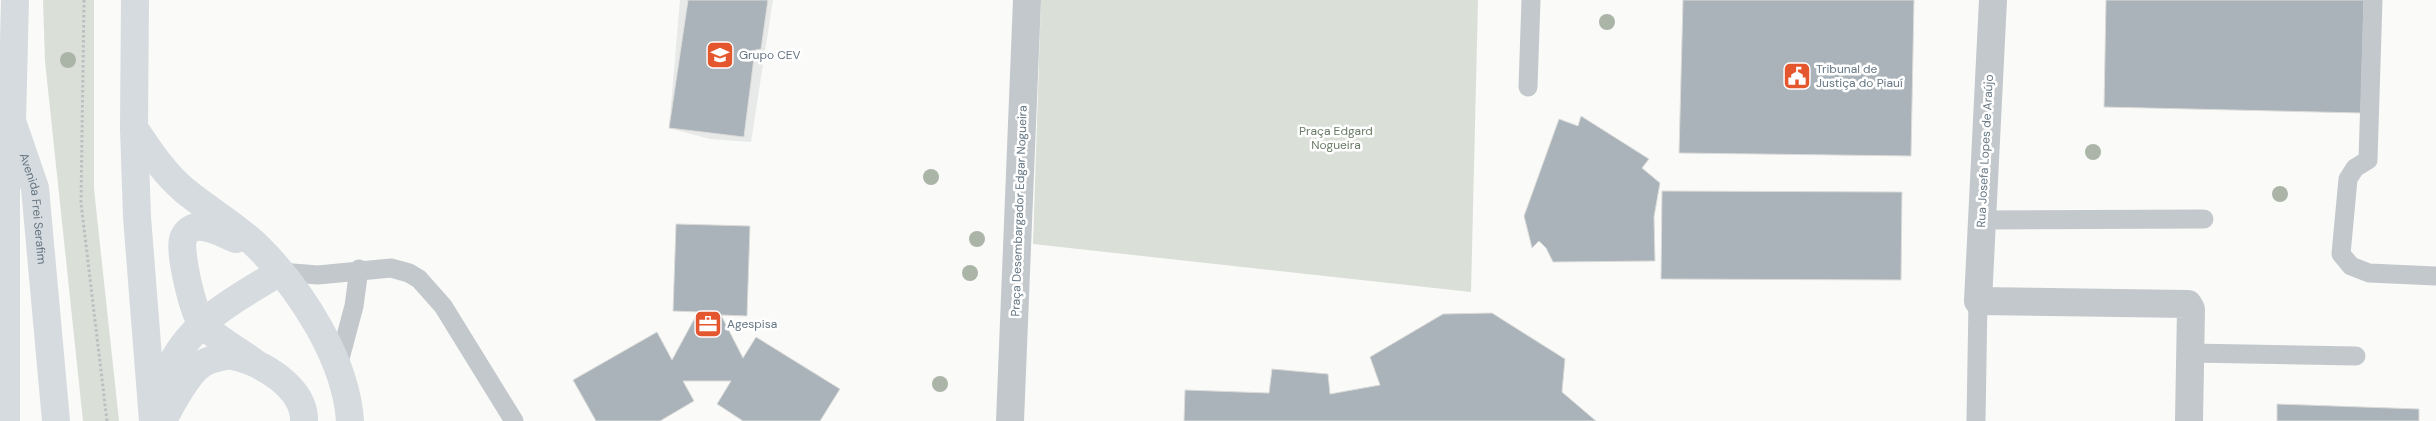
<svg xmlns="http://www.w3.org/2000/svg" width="2436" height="421" font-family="'DM Sans',sans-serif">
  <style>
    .built { fill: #e8e9e9 }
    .green { fill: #dadfd7 }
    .building { fill: #aab3b9; stroke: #dcdcda }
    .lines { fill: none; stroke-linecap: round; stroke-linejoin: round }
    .path { stroke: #bbbfc2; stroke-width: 3; stroke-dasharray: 2.5 2.5; stroke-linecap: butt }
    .service { stroke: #c3c8cc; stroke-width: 19 }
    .minor { stroke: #c3c8cc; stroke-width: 28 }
    .primary { stroke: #d6dbdf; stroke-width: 28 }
    .tree { fill: #aab4a7 }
    .labels { text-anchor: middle; stroke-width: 5; stroke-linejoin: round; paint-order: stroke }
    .poi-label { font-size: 12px; fill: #657683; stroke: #fff; text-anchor: start }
    .park-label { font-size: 12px; fill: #687a64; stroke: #fff }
    .street-label { font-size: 12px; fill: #657683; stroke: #fff }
  </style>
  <rect width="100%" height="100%" fill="#fafaf8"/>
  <!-- built -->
  <path class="built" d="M680,0H773L751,142L710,139L669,128Z"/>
  <!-- green -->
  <path class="green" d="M43,0H94V189L119,421H83L45,61Z
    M1041,0H1478L1471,292L1033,244Z"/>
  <!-- building -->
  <path class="building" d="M688,0H768L761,49L755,50L744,137L669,128Z
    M1683,0H1914L1911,156L1679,153Z
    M2106,0H2364L2361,113L2104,107Z
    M1581,116L1649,159L1642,168L1660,183L1654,217L1655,261L1553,262L1546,248L1539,241L1532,248L1524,216L1559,119L1578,126Z
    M1662,191L1902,192L1901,280L1661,279Z
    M676,224L750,226L747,316L721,315L743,358L756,337L840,389L820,421H743L717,404L731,381H683L694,401L660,421H596L573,380L657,332L672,360L698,312L673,311Z
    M1492,313L1565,359L1562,392L1596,421H1184L1185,390L1269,393L1272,369L1328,374L1330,394L1380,385L1370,357L1443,314Z
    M2277,404L2419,409V421H2277Z"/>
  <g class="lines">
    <!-- path -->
    <path class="path" d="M84,0L81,203L107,421"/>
    <!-- service -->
    <path class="service" d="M2373,0L2368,160L2355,168L2348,179L2341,254L2351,266L2369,273L2436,276
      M1528,87L1531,0
      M1982,220L2204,219
      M280,272L318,275L391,268L409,273L419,279L443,306L514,421
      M2190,353L2356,356
      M338,366L354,306L359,269
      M1976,421L1978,301"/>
    <!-- minor -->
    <path class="minor" d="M1993,0L1978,301L2188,304L2191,309L2189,421
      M1010,421L1027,0"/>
    <!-- primary -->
    <g class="primary">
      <path id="s1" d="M15,0L12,121L35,188L56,421"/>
      <path d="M135,0L134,128L137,217L153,421"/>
      <path d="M134,128C149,150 163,172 184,190C208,210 237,226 259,248C302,291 346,360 350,421"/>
      <path d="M236,239C225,235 209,225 196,227C190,228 185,233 183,239C179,252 193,313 202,324C209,333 243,354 254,362"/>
      <path d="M161,410C164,396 165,378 171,365C193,320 239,297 280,272"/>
      <path d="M6,421V183L11,130"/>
      <path d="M163,421C170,406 188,373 202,364C208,360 225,355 232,356C261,361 305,388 304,421"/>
    </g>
  </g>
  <!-- trees -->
  <g class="tree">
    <circle cx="1607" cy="22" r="8"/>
    <circle cx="68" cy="60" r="8"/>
    <circle cx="2093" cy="152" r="8"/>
    <circle cx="931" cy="177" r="8"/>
    <circle cx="2280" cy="194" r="8"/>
    <circle cx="977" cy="239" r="8"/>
    <circle cx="970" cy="273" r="8"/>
    <circle cx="940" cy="384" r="8"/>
  </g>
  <!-- icons -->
  <defs>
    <g id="school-square" transform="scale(1.4375)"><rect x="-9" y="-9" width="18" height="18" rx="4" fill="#e4572e" stroke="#fff"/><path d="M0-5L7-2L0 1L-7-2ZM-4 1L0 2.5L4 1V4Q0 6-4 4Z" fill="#fff"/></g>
    <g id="civic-square" transform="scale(1.4375)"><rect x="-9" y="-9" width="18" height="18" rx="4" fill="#e4572e" stroke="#fff"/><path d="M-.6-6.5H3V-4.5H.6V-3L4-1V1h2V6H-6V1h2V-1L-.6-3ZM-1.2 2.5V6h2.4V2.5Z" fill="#fff"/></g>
    <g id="office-square" transform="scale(1.4375)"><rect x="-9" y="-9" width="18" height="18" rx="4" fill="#e4572e" stroke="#fff"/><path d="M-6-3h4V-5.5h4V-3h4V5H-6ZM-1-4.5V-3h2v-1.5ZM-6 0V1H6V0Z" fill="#fff"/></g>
  </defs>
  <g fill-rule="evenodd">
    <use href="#school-square" x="720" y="55"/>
    <use href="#civic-square" x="1797" y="76"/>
    <use href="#office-square" x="708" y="324"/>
  </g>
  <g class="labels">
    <!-- poi labels -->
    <g class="poi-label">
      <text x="739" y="59">Grupo CEV</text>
      <text x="1816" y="73">Tribunal de<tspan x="1816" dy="14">Justiça do Piauí</tspan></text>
      <text x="727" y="328">Agespisa</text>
    </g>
    <!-- park labels -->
    <g class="park-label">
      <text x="1336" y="135">Praça Edgard<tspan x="1336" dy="14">Nogueira</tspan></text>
    </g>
    <!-- street labels -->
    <g class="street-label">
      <text transform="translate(1985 151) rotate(-87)" y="4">Rua Josefa Lopes de Araújo</text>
      <text dy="4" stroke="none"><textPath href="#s1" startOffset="212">Avenida Frei Serafim</textPath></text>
      <text transform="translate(1019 211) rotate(-88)" y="4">Praça Desembargador Edgar Nogueira</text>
    </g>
  </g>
</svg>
